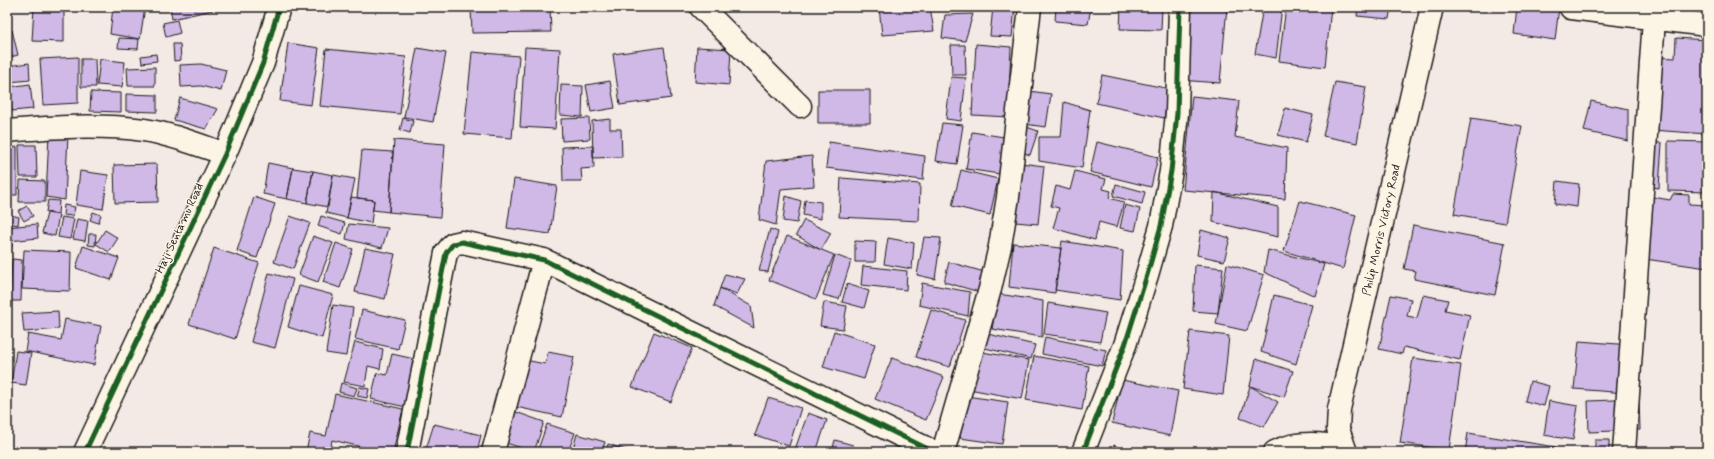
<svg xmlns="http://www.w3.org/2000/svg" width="1714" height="459" font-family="Mynerve,sans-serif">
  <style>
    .building { fill: #d0b8e7; stroke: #1c1c1c }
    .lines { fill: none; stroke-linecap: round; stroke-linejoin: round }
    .minor-casing { stroke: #1c1c1c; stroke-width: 25 }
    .minor { stroke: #fcf5e5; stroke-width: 22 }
    .cycleway-casing { stroke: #fcf5e5; stroke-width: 8 }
    .cycleway { stroke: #1b5e20; stroke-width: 5 }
    .labels { text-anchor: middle; stroke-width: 3; stroke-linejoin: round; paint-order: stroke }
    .street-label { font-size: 12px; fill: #1c1c1c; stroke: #fcf5e5 }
  </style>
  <rect width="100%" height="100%" fill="#f3e9e5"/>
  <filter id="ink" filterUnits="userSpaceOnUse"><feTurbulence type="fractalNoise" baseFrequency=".025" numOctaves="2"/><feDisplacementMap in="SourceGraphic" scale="8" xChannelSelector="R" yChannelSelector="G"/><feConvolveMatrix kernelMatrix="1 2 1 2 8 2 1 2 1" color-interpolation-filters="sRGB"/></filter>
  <g filter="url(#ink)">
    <!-- building -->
    <path class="building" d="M34,7L64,9V42L32,41Z
      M113,7H145L140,39L110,34Z
      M170,7H212L213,10L172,19Z
      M471,7H550L551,32L472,33Z
      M879,7H930L934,31L882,35Z
      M993,7H1015L1012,37L990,36Z
      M1056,7H1091L1088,24L1055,21Z
      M1121,7H1162L1161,30L1120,29Z
      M1182,7H1227L1220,83L1179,80Z
      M1263,7H1282L1276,58L1255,54Z
      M1286,7H1331L1325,67L1279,61Z
      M1358,7H1391L1389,19L1357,16Z
      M1517,7H1559L1555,40L1514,34Z
      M973,14L965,41L942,38L945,15Z
      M177,20L180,33L166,37L163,23Z
      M12,30L18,55L7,58V31Z
      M119,38L139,39L138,49L118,48Z
      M1676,38L1707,40V134L1652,130L1657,57L1675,58Z
      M288,43L319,48L311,105L280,101Z
      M173,44H180L181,60L174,61Z
      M976,44L1011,47L1008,117L972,115Z
      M951,45H965L966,75H952Z
      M525,47L560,49L555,129L520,127Z
      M664,47L671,98L620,105L613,54Z
      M697,47L731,49L729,85L695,82Z
      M417,48L446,53L433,122L404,117Z
      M326,49L406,57L400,114L320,106Z
      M472,52L519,56L512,138L464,134Z
      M156,54L157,61L142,63L141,56Z
      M78,57V103L43,105L40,59Z
      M81,59H95L96,87H81Z
      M100,59L125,62L122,87L97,85Z
      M29,63L30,80L9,82L7,66Z
      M201,64L226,70L221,91L201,86L181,87L180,65Z
      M155,67V86H128L127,68Z
      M1102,75L1170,89L1164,118L1096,103Z
      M951,77L966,78L961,121L946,119Z
      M610,81L615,108L591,112L586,85Z
      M1335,82L1366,87L1357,143L1323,136Z
      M30,84L33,109L12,111L9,87Z
      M561,85L583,86L582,117L560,115Z
      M818,90H870V123H818Z
      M1029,91L1051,94L1046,127L1024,124Z
      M91,92L121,93V112L90,111Z
      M126,94L157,95V112L126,111Z
      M1192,96L1239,101L1235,137L1287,148L1285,199L1183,190Z
      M180,98L218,109L206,129L174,120Z
      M1591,101L1628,109V141L1584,131Z
      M1064,102L1090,110L1082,168L1039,161V137H1061Z
      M1285,108L1313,115L1306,142L1278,135Z
      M403,118L413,121L410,133L400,130Z
      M589,118L590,139L562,141L561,119Z
      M1471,118L1522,126L1505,223L1454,214Z
      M610,119V129H621L622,157L593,158L592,121Z
      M942,123L963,125L957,164L936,161Z
      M1024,126L1038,131L1030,155L1016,150Z
      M972,132L1004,137L999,174L966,169Z
      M49,134L68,135L65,200L46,197Z
      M394,140L445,144L440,217L389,212Z
      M1668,141L1707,142V192L1668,191Z
      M829,142L925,156L923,180L826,168Z
      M1097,142L1158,157L1151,187L1090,172Z
      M1646,142L1662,143L1659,188L1643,186Z
      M19,145H36L37,177H20Z
      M593,146L594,168L581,169L582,181H563L562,147Z
      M17,147V195H7V149Z
      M362,150L393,152L389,212L373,210L374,200L357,198Z
      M812,156L814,186L781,189L776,225L759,220L766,161Z
      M268,163L293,168L287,199L263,194Z
      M1021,163L1044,166L1038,224L1015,222Z
      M157,164L158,202L115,203L114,165Z
      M293,168L313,171L307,203L287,199Z
      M961,170L998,179L990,215L952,206Z
      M80,171L108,175L103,209L76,205Z
      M313,171L333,175L328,207L307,203Z
      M1075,171L1106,179L1103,189L1111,191L1109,198L1124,202L1117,227L1099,222L1095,240L1053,228L1059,208L1051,206L1056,186L1070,190Z
      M333,175L355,179L347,218L326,213Z
      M841,178L920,184L919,221L839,217Z
      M514,179L557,186L550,234L507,228Z
      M20,180L45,181V202H19Z
      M1557,181L1579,184L1577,207L1555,204Z
      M1116,184L1145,192L1142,204L1113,196Z
      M1214,192L1278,207V237L1213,222Z
      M1673,194L1689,195V204L1707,205V268L1645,259L1653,197L1670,200Z
      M786,196L801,201L797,223L783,221Z
      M254,197L275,204L257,258L237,251Z
      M351,197L374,200L371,223L347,218Z
      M48,200L59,201L58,214L46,212Z
      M805,200L821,202V219L803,215Z
      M1300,201L1356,215L1343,269L1284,251Z
      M64,205L75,207L73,216L63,215Z
      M1125,205L1140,209L1135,231L1120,228Z
      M27,206L33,216L24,221L18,211Z
      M93,212L101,215L98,223L90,220Z
      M47,213L59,215L55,236L42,233Z
      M7,214L19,217L18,225L7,223Z
      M290,216L310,223L293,269L274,262Z
      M321,216L345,223L342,234L318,226Z
      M62,217L74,219L70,239L58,237Z
      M77,219L88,221L85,241L73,239Z
      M804,220L831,233L821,250L796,235Z
      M37,224L38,238L9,241L7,227Z
      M349,224L388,228L382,248L346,239Z
      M1413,225L1505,243L1495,295L1414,279L1416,271L1404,269Z
      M770,229L778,232L768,272L759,271Z
      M105,230L118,238L109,252L96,244Z
      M1201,230L1230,238L1224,261L1197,255Z
      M89,234H96L95,246L88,245Z
      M313,236L333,243L318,282L299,275Z
      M787,236L834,255L816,299L769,280Z
      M924,237L941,238L935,279L917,275Z
      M888,238L914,243L912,269L884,264Z
      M855,241L876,242L875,262H855Z
      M1062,241L1123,251L1120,300L1055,290Z
      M7,243L12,244L7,272Z
      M336,243L353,249L340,288L323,282Z
      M1013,243L1061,248L1055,293L1009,287Z
      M83,246L119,258L111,280L76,268Z
      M214,248L259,263L235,339L189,324Z
      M365,248L395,254L385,299L355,292Z
      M24,250L71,252L70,291L22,289Z
      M1268,250L1324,264L1315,296L1264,272Z
      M835,255L851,261L839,299L823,295Z
      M12,259L22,260L21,301H10Z
      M949,262L988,273L983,293L944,282Z
      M1227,264L1264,275L1247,331L1216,324Z
      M1195,265L1223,268L1218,313L1193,311Z
      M863,266L907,271L906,290L861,285Z
      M269,273L293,279L275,348L251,342Z
      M725,274L745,279L737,294L720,288Z
      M922,283L970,292L968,316L919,305Z
      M847,284L869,291L864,308L842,302Z
      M299,286L333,295L322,338L288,327Z
      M720,288L751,306L754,328L714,306Z
      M998,294L1043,301L1042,337L992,329Z
      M1274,295L1312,305L1296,364L1261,352Z
      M1391,295L1411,299L1407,316L1417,318L1423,295L1448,300L1445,310L1470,315L1460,360L1404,347L1402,354L1379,349Z
      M824,302L847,306L843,329L820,326Z
      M1048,303L1106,313L1100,342L1044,334Z
      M333,305L353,308L346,356L326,353Z
      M362,310L405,320L398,349L355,339Z
      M931,310L965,320L950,367L916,357Z
      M58,311L59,329L24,332L22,313Z
      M65,319L101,326L94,365L25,351L28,334L61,340Z
      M834,331L875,344L864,379L823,367Z
      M1190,331L1229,336L1223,395L1183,389Z
      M654,332L692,348L671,402L632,387Z
      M988,334L1035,345L1031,359L985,348Z
      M7,335L10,336L7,377Z
      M1045,337L1106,350L1102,366L1042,354Z
      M1579,341L1631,345L1626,393L1574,389Z
      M355,342L383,349L380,369L368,366L365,386L344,382Z
      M16,351L31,353L26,385L11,383Z
      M976,351L1029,360L1022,399L969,389Z
      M548,352L574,357L562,417L516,407L525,360L545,364Z
      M392,354L419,360L410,408L371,399L377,373L387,375Z
      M1034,356L1089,366L1082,410L1026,400Z
      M892,358L944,377L926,420L875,399Z
      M1413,358L1461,365L1449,450L1400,443Z
      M1256,359L1293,371L1284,397L1250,386Z
      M1122,380L1178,391L1170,436L1112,423Z
      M1530,381L1549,386L1544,406L1525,401Z
      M341,383L357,388L354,396L339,392Z
      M1250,386L1278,402L1264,427L1240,418Z
      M360,387L369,389L367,398L357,396Z
      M335,394L403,409L393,452H365L366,448L332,440L330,452H306L310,433L326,436Z
      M966,396L1008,402L1002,444L960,438Z
      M768,398L801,408L789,446L755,435Z
      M1639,399L1640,430L1589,432L1588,401Z
      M1549,401L1578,406L1573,440L1544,435Z
      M513,411L544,422L534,452L503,442Z
      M808,413L827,420L816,452H794Z
      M434,424L481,435L477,452H425Z
      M547,424L575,433L568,452H537Z
      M1468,433L1556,447L1555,452H1465Z
      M577,434L605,442L602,452H572Z
      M835,440L853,445L851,452H832Z
      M1595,440H1609V452H1595Z
      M608,444L632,452H606Z
      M1114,445L1126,452H1110Z"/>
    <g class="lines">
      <!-- minor casing -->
      <g class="minor-casing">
        <path id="minor" d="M701,7L800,106
          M1571,8L1707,25
          M7,131C53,127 98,124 144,130C171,134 199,145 225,154
          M85,452L225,154L263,63L279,7
          M407,452L446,253L453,244L462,242L544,260L934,452
          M493,452L544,260
          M943,452L990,289L1000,246L1008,197L1030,7
          M1083,452L1125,345L1147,275L1161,226L1171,171L1177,113L1180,7
          M1275,452C1295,441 1321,443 1344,448
          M1346,452L1338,429L1339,409L1432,7
          M1624,452L1654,19"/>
      </g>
      <!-- minor -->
      <use href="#minor" class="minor"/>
      <!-- cycleway casing -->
      <g class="cycleway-casing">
        <path id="cycleway" d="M85,452L225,154L263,63L279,7
          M407,452L446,253L453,244L462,242L544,260L934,452
          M1083,452L1125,345L1147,275L1161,226L1171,171L1177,113L1180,7"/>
      </g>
      <!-- cycleway -->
      <use href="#cycleway" class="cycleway"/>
    </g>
  </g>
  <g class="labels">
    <!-- street labels -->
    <g class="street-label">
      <text transform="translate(179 228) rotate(-65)" y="4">Haji Sentamu Road</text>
      <text transform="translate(1381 230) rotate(-77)" y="4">Philip Morris Victory Road</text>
    </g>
  </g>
  <!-- margin -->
  <rect width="1714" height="459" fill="none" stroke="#fcf5e5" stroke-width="24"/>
  <rect x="12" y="12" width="1690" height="435" fill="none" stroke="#1c1c1c" stroke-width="1.5" filter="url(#ink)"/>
</svg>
